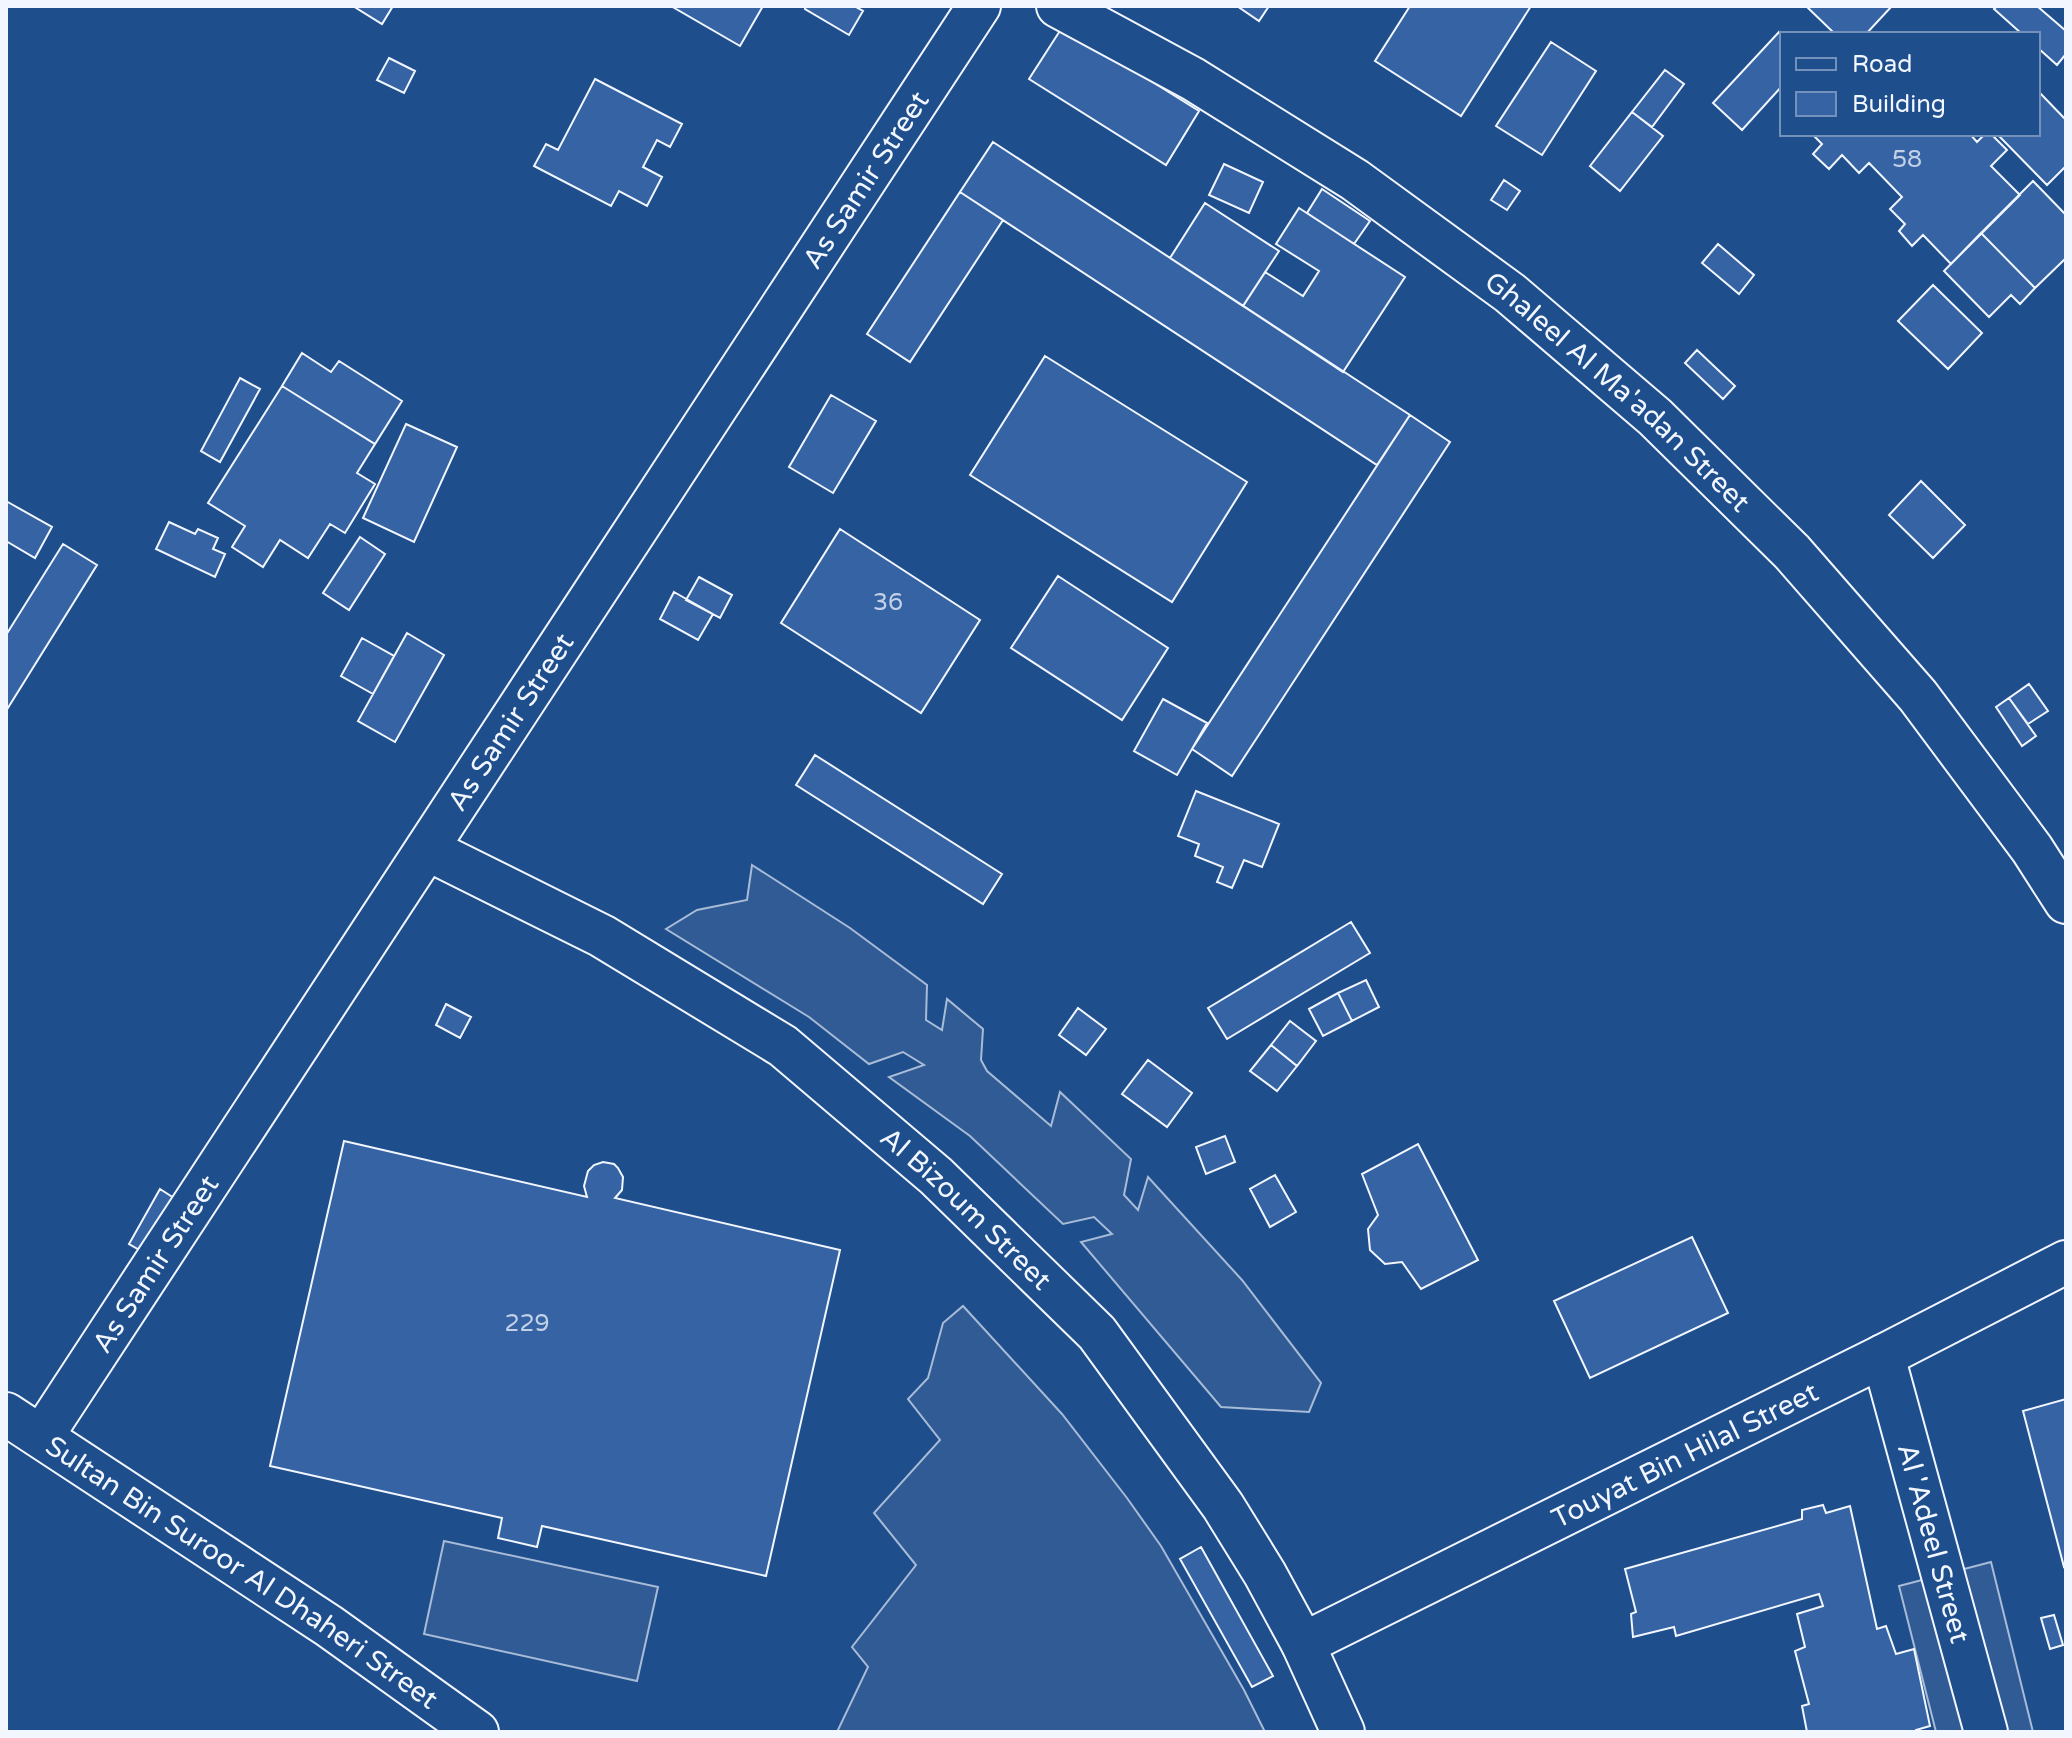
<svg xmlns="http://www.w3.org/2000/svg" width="2072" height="1738" font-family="'Varela Round',sans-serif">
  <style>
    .parking { fill: #305b95; stroke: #a8bbd7; stroke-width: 2 }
    .building { fill: #3563a3; stroke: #f2f6ff; stroke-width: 2 }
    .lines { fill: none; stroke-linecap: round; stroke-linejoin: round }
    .minor-casing { stroke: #f2f6ff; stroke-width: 46 }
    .minor { stroke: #1f4e8c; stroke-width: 42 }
    .labels { text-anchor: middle; stroke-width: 6; stroke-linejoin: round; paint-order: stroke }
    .number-label { font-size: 24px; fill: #c3d1e8 }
    .street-label { font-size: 28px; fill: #f2f6ff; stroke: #1f4e8c }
  </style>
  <rect width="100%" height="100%" fill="#1f4e8c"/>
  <!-- parking -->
  <path class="parking" d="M752,865L850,928L927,985L926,1020L942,1030L947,999L983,1029L981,1060L987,1071L1051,1126L1060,1092L1131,1159L1124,1195L1138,1210L1148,1177L1242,1280L1321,1383L1309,1412L1221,1407L1081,1242L1112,1234L1094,1217L1063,1224L970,1136L889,1077L924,1065L903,1052L869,1064L809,1017L666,929L697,910L747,900Z
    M963,1306L1062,1414L1127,1498L1161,1546L1244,1690L1265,1732H837L868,1667L852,1647L916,1565L874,1513L940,1440L908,1399L928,1378L943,1323Z
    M444,1541L658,1587L637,1681L424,1634Z
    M1991,1562L2033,1732H1936L1899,1586Z"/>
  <!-- building -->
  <path class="building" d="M353,6H393L382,24Z
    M671,6H763L740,46Z
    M806,6H854L863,11L849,35L805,9Z
    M1237,6H1269L1259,21Z
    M1410,6H1531L1461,116L1375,61Z
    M1806,6H1892L1866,34H1835Z
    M1997,6H2037L2066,31V54L2057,65L2038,48V34H2022L1994,9Z
    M1063,26L1199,111L1166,165L1029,79Z
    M1779,32L1782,35V86L1742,130L1713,103Z
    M1551,42L1596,71L1542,155L1496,126Z
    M389,58L415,71L404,93L377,80Z
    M1665,70L1684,84L1652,127L1632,112Z
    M595,79L682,124L670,147L657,140L643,167L662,177L647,206L619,191L611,206L534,166L546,144L558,150Z
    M2039,92L2066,120V166L2047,185L1997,134H2038Z
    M1632,112L1663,136L1620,191L1590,166Z
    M1812,134H1970L1977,142L1985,134H1991L2007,150L1991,166L2020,195L1951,264L1923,235L1912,246L1899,231L1905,224L1890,209L1902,197L1869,163L1859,173L1842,155L1829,169L1813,154L1822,144Z
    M993,142L1410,415L1377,465L960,192Z
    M1224,164L1263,182L1249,213L1209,195Z
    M1504,180L1520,191L1507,210L1491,200Z
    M2033,181L2066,215V258L2035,288L1981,233Z
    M1322,189L1370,221L1354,244L1307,213Z
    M960,192L1003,220L910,362L867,334Z
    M1205,203L1279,251L1243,306L1170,258Z
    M1299,208L1405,277L1343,372L1243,306L1265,272L1303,296L1319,271L1276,244Z
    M1981,233L2035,288L2020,304L2011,295L1989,317L1944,271Z
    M1718,244L1754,275L1739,294L1702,263Z
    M1933,285L1982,333L1948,369L1898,321Z
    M1697,350L1735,386L1723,399L1685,363Z
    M302,353L331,372L339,361L402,401L375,444L282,386Z
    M1045,356L1247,482L1172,602L970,475Z
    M240,378L260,389L220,462L201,451Z
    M282,386L375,444L357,473L375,484L345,533L330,524L308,558L280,540L263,567L232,547L245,526L208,503Z
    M831,395L876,421L833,493L789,467Z
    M1410,415L1450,442L1232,776L1192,749Z
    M406,424L457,447L414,542L363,518Z
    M1921,481L1965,525L1933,558L1889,515Z
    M6,501L52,527L35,558L6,541Z
    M169,522L195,534L198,529L218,538L213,549L225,554L215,577L156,549Z
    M840,529L980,620L921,713L781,623Z
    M360,537L385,554L349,610L323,593Z
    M63,544L97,565L6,711V635Z
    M1058,576L1168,648L1122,720L1011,648Z
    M699,577L732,595L720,618L686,600Z
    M674,592L713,614L698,640L660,619Z
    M407,633L444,655L395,742L358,721Z
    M362,638L394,656L373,694L341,676Z
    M2029,684L2048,711L2028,724L2009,698Z
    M2009,698L2036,736L2022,746L1996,707Z
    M1163,699L1207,723L1177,775L1134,751Z
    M815,755L1002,874L983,904L796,785Z
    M1196,791L1279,824L1262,867L1244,860L1232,888L1217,882L1223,867L1195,856L1199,844L1178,836Z
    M1351,922L1370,953L1227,1039L1208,1008Z
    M1366,980L1379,1007L1352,1021L1338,993Z
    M1338,993L1352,1021L1323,1036L1309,1009Z
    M446,1004L471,1017L460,1038L436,1025Z
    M1078,1008L1106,1029L1086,1055L1059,1035Z
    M1290,1021L1316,1041L1297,1066L1271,1045Z
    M1271,1045L1297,1066L1277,1091L1250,1071Z
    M1148,1060L1192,1093L1167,1127L1122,1094Z
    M1225,1136L1235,1162L1206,1174L1196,1147Z
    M344,1141L587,1197L584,1186L588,1171L594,1165L603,1162L614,1164L618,1168L623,1177L622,1190L615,1198L840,1250L766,1576L542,1526L537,1547L498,1538L502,1518L270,1466Z
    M1418,1144L1478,1260L1421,1289L1402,1262L1385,1264L1370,1250L1368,1229L1378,1215L1362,1174Z
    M1275,1175L1296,1212L1270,1227L1250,1189Z
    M160,1189L174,1198L143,1252L129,1244Z
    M1692,1237L1728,1313L1590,1378L1554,1301Z
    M2066,1399V1566L2064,1567L2023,1411Z
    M1823,1505L1826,1513L1850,1506L1877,1629L1886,1626L1896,1654L1914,1649L1930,1726L1916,1730V1732H1807L1802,1706L1809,1704L1795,1651L1805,1647L1797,1614L1823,1606L1819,1594L1676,1636L1674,1627L1633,1637L1631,1614L1636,1612L1625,1569L1802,1519V1510Z
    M1201,1547L1273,1676L1252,1687L1180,1559Z
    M2054,1615L2063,1645L2050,1649L2041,1618Z"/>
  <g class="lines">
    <!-- minor casing -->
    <g class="minor-casing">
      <g id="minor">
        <path id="s1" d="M1058,6L1193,79L1355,180L1510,293L1655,417L1792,552L1918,696L2032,849L2066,902"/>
        <path id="s2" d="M427,849L602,936L783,1046L936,1176L1097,1333L1223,1506L1265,1574L1303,1644L1343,1732"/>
        <path id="s3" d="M1883,1356L1986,1732"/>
        <path id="s4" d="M6,1414L329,1626L477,1732"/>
        <path id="s5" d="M42,1436L979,6"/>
        <path id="s6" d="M1303,1644L1883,1356L2066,1262"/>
      </g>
    </g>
    <!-- minor -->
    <use href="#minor" class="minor"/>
  </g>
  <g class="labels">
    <!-- number labels -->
    <g class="number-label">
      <text x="1907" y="167">58</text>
      <text x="888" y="610">36</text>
      <text x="527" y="1331">229</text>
    </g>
    <!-- street labels -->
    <g class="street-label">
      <text dy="10" stroke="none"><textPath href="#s5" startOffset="1502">As Samir Street</textPath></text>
      <text dy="10" stroke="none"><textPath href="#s1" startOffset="682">Ghaleel Al Ma'adan Street</textPath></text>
      <text dy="10" stroke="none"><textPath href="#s5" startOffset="854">As Samir Street</textPath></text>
      <text dy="10" stroke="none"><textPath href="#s2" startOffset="652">Al Bizoum Street</textPath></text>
      <text dy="10" stroke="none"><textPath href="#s5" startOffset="206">As Samir Street</textPath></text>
      <text dy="10" stroke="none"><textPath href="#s6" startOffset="426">Touyat Bin Hilal Street</textPath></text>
      <text dy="10" stroke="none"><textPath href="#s3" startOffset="194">Al 'Adeel Street</textPath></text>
      <text dy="10" stroke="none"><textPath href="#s4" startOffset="284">Sultan Bin Suroor Al Dhaheri Street</textPath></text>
    </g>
  </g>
  <!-- border -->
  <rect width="2072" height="1738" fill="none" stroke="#f2f6ff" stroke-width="16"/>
  <!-- legend -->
  <rect x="1780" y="32" width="260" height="104" fill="#1f4e8c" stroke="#7391ba" stroke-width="2"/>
  <rect x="1796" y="58" width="40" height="12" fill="#1f4e8c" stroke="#7391ba" stroke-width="2"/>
  <text x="1852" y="72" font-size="24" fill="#f2f6ff">Road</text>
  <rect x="1796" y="92" width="40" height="24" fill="#3563a3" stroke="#7391ba" stroke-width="2"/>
  <text x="1852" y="112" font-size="24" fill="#f2f6ff">Building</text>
</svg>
